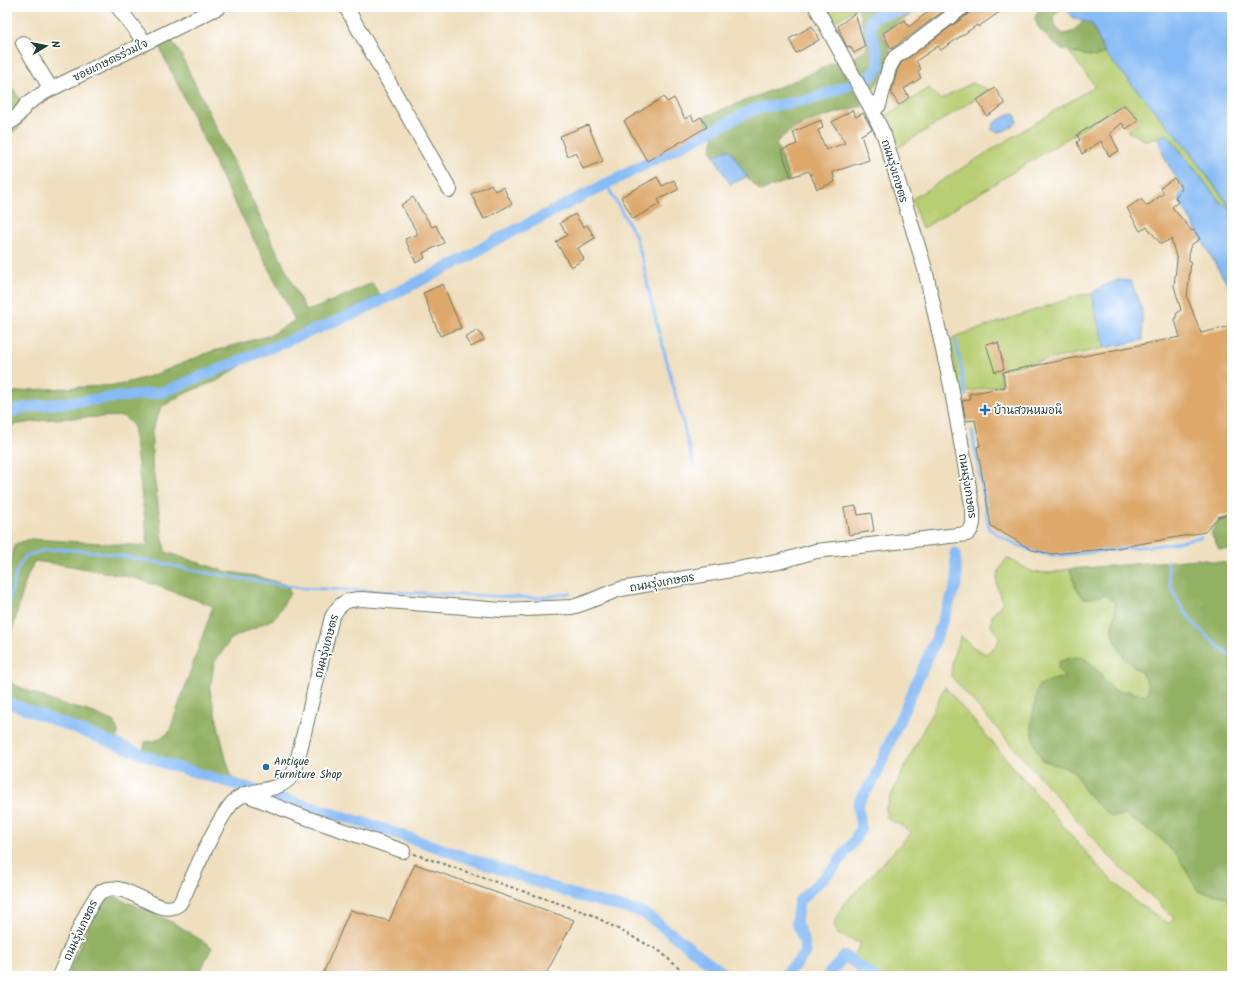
<svg xmlns="http://www.w3.org/2000/svg" width="1239" height="983" font-family="Kalam,'Playpen Sans Thai',sans-serif">
  <style>
    .green { fill: #b8ce72; stroke: #6c8653 }
    .forest { fill: #92b164; stroke: #58774c }
    .water { fill: #87bbf5; stroke: #537c94 }
    .lines { fill: none; stroke-linecap: round; stroke-linejoin: round }
    .stream { stroke: #87bbf5; stroke-width: 3 }
    .canal { stroke: #87bbf5; stroke-width: 11 }
    .building { fill: #dda86a }
    .minor-casing { stroke: #687665; stroke-width: 16 }
    .path { stroke: #687665; stroke-width: 2; stroke-dasharray: 3 3; stroke-linecap: butt }
    .minor { stroke: #fff; stroke-width: 14 }
    .poi-dot { fill: #1f6fb2; stroke: #fff; stroke-width: 1.5 }
    .labels { text-anchor: middle; stroke-width: 3.5; stroke-linejoin: round; paint-order: stroke }
    .street-label { font-size: 11px; fill: #1f3d34; stroke: #fff }
    .poi-label { font-size: 11px; fill: #1f3d34; stroke: #fff; text-anchor: start }
  </style>
  <rect width="100%" height="100%" fill="#fff"/>
  <filter id="ink" filterUnits="userSpaceOnUse"><feTurbulence type="fractalNoise" baseFrequency=".025" numOctaves="2"/><feDisplacementMap in="SourceGraphic" scale="8" xChannelSelector="R" yChannelSelector="G"/><feConvolveMatrix kernelMatrix="1 2 1 2 8 2 1 2 1" color-interpolation-filters="sRGB"/></filter>
  <filter id="wash" filterUnits="userSpaceOnUse"><feTurbulence type="fractalNoise" baseFrequency=".012" numOctaves="4" result="noise"/><feDisplacementMap in="SourceGraphic" scale="16" xChannelSelector="R" yChannelSelector="G"/><feGaussianBlur stdDeviation="0.9" result="paint"/><feColorMatrix in="noise" values="0 0 0 0 0 0 0 0 0 0 0 0 0 0 0 0 0 1.4 0 .05"/><feComposite in="paint" operator="in"/></filter>
  <g filter="url(#wash)">
    <rect width="100%" height="100%" fill="#efdfbf"/>
    <!-- green -->
    <path class="green" d="M821,7H858L831,24Z
      M1069,52L1095,57L1105,53L1182,142L1232,210L1220,202L1167,134L1147,141L1127,131L1141,121L1124,103L922,229L912,199L1095,86Z
      M972,83L987,89H991L896,149L883,118L929,88L940,100Z
      M1092,294L1097,319L1105,348L999,370L1002,385L960,393L950,342L954,337L1080,295Z
      M1007,558L1033,572L1051,573L1070,569L1076,588L1106,595L1115,602C1117,615 1114,616 1112,627C1112,633 1117,644 1120,651C1128,669 1149,667 1148,694L1140,695L1129,691L1119,692L1112,689L1095,667L1066,678L1052,680L1035,706L1031,724L1060,766L1074,771L1084,789L1095,802L1125,814L1158,835L1179,858L1198,891L1227,897L1232,912V976H856L854,975L858,972L850,963L861,943L837,934L834,923L843,905L912,832L887,818L886,807L904,768L945,687L1101,870L1136,902L1169,924L1174,918L1109,856L951,676L953,656L961,636L973,647L986,654L996,646L1000,638L991,626L992,616L1003,602C994,581 994,577 1007,558Z"/>
    <!-- forest -->
    <path class="forest" d="M858,7H909L915,12L882,32L891,52L887,69L873,89L867,91L852,59L867,48Z
      M1039,7H1062L1053,17L1054,25L1063,34L1072,32L1084,21L1092,24L1105,53L1095,57L1061,49L1053,43L1039,28L1035,19Z
      M170,38L180,53L306,311L321,306L372,283L380,295L254,357L217,381L188,392L161,407L152,430V463L165,552L228,572L255,576L287,585L290,593L275,618L231,639L214,663L210,691L225,755L235,789L142,756L145,742L155,741L169,733L213,606L135,578L71,566L34,561L26,580L7,649V575L15,544L31,539L148,546L133,425L123,416L52,419L7,426V393L30,390L119,385L154,375L210,352L271,335L295,320L219,172L179,87L164,57L160,47L166,39Z
      M839,60L863,106C837,113 794,122 776,143L790,180L760,191L747,177L729,149L714,156L711,150L714,139L703,117C749,99 795,82 839,60Z
      M7,80L29,112L18,129L7,135Z
      M1232,517V550L1219,549L1211,533L1219,520Z
      M1198,559L1232,564V912L1227,897L1198,891L1179,858L1158,836L1125,815L1112,817L1095,802L1084,789L1074,771L1042,760L1035,746L1031,724L1038,686L1052,680L1065,678L1058,669L1059,662C1084,651 1089,660 1104,679C1107,682 1109,686 1112,689C1118,694 1123,690 1130,692C1137,693 1140,696 1148,693C1149,667 1128,669 1120,650C1117,644 1111,633 1112,627C1114,616 1117,615 1115,602L1106,595L1084,599L1076,588L1070,569Z
      M7,679L13,684L55,702L94,713L114,722L118,731L117,747L7,707Z
      M112,895L174,923L212,947L198,976H67L100,899Z"/>
    <!-- water -->
    <path class="water" d="M1065,7H1232V293L1178,198L1184,188C1172,172 1162,158 1159,137L1167,134L1220,202L1232,209L1182,142L1105,53L1092,24L1073,18Z
      M1012,113L1016,116L1017,122C1009,128 1002,135 992,130V127L994,123L1004,117Z
      M729,149L747,177L730,184L714,156Z
      M1118,280L1131,281L1142,311L1143,340L1105,348L1097,319L1092,294L1101,287Z"/>
    <g class="lines">
      <!-- stream -->
      <path class="stream" d="M606,184L635,235L643,261L650,297L694,466
        M956,341L966,395
        M972,431L989,529C1007,541 1035,555 1057,556L1169,544L1201,537
        M1168,563C1166,601 1204,636 1232,657
        M7,607L17,570L26,556L41,551L59,549L98,552L156,562L202,572L301,588L538,598L570,593"/>
      <!-- canal -->
      <path class="canal" d="M7,413L27,407L163,392L358,312L468,257L492,242L754,109L812,99L870,77L879,68C879,63 879,59 878,55C876,43 866,29 873,17C887,12 902,13 916,7
        M7,702L167,764L378,827L578,896L644,913L727,976
        M783,976L796,964L805,953L804,941L796,922L799,901L833,869L854,841L861,828L858,806L860,800L876,776L892,737L936,639L957,582L955,553
        M827,976L845,956L874,976"/>
    </g>
    <g id="blocks">
      <!-- building -->
      <path class="building" d="M934,7H949L891,49L883,33L905,20L909,27Z
        M971,7H1007L978,27L977,25L941,50L938,46L916,61L921,69L918,71L921,78L904,89L909,97L899,105L891,93L897,71L901,63L968,14Z
        M855,13L865,47L854,53L850,46L847,47L841,35L838,26Z
        M812,26L819,40L796,53L789,39Z
        M995,88L1005,104L987,116L977,100Z
        M664,97L667,102L674,98L685,119L691,115L694,121L701,117L707,127L647,161L624,121Z
        M1124,105L1139,120L1126,129L1122,123L1110,133L1119,151L1109,156L1101,141L1082,154L1077,142L1080,140L1077,135Z
        M852,110L856,117L863,113L872,129L861,135L869,160L833,172L835,182L817,189L809,171L791,177L781,150L797,144L793,132L821,120L823,128L818,130L826,150L845,143L832,122Z
        M588,125L603,161L583,169L576,152L567,156L560,136Z
        M657,177L662,186L674,180L679,189L658,200L660,204L633,219L621,197Z
        M1174,178L1182,189L1175,197L1178,202L1172,207L1192,231L1194,230L1200,239L1191,245L1189,251V261L1191,262L1187,297L1201,333L1232,326V513L1218,517L1205,532L1117,548L1051,554L1032,550L991,526L977,447L980,446L975,420L966,421L962,401L970,400L969,394L1005,387L1003,372L1180,337L1175,320L1177,313L1181,310L1174,286L1177,260L1171,239L1161,244L1147,227L1140,231L1127,208L1141,199L1147,206L1164,193L1160,188Z
        M491,184L495,191L503,187L512,204L484,219L471,194Z
        M413,197L432,227L436,225L444,243L423,253L425,258L416,263L405,239L418,234L401,205Z
        M575,214L583,227L587,225L595,238L578,248L584,259L571,267L556,242L567,235L560,223Z
        M443,284L461,328L440,336L423,293Z
        M478,330L484,340L471,347L465,338Z
        M994,342V344L998,342L1004,369L995,372L986,344Z
        M856,506L858,515L871,513L874,531L849,535L844,508Z
        M415,864L574,920L545,976H322L350,910L389,921Z"/>
    </g>
  </g>
  <g filter="url(#ink)">
    <use href="#blocks" fill-opacity="0" stroke="#687665" stroke-width="1"/>
    <g class="lines">
      <!-- minor casing -->
      <g class="minor-casing">
        <path id="minor" d="M118,7L145,43
          M346,7L450,190
          M23,43L51,89
          M873,112L879,105L889,68L895,57L910,47L963,7
          M7,124L15,119L27,104L45,92L219,7
          M245,794L301,816L403,851
          M59,976C70,952 79,926 92,903C94,900 96,896 99,893C123,874 159,921 179,904C181,902 182,899 184,896C193,876 221,808 238,798C258,786 284,794 295,770L332,617C340,603 346,599 362,599L502,610L572,607C589,603 604,594 621,589L778,562L816,551L967,534C975,527 973,520 973,510L951,386L932,300L925,269L884,135L873,112L816,7"/>
      </g>
      <!-- path -->
      <path class="path" d="M414,854L590,914L661,952L687,976"/>
      <!-- minor -->
      <use href="#minor" class="minor"/>
    </g>
  </g>
  <!-- markers -->
  <g class="poi-dot">
    <path d="M983 404h4v4h4v4h-4v4h-4v-4h-4v-4h4z"/>
    <circle cx="266" cy="767" r="4"/>
  </g>
  <g class="labels">
    <!-- street labels -->
    <g class="street-label">
      <text transform="translate(110 60) rotate(-26)" y="4">ซอยเกษตรร่วมใจ</text>
      <text transform="translate(895 171) rotate(73)" y="4">ถนนรุ่งเกษตร</text>
      <text transform="translate(968 486) rotate(81)" y="4">ถนนรุ่งเกษตร</text>
      <text transform="translate(662 582) rotate(-10)" y="4">ถนนรุ่งเกษตร</text>
      <text transform="translate(326 646) rotate(-75)" y="4">ถนนรุ่งเกษตร</text>
      <text transform="translate(80 930) rotate(-65)" y="4">ถนนรุ่งเกษตร</text>
    </g>
    <!-- poi labels -->
    <g class="poi-label">
      <text x="994" y="414">บ้านสวนหมอนิ</text>
      <text x="274" y="765">Antique<tspan x="274" dy="13">Furniture Shop</tspan></text>
    </g>
  </g>
  <!-- margin -->
  <rect width="1239" height="983" fill="none" stroke="#fff" stroke-width="24"/>
  <!-- north arrow -->
  <g transform="translate(46 46) rotate(80)" stroke="#ffffff" stroke-width="3" paint-order="stroke">
  <path d="M0-3L7 15L0 10L-7 15Z" fill="#1f3d34"/>
  <text y="-6" font-size="11" font-weight="bold" text-anchor="middle" fill="#1f3d34">N</text>
  </g>
</svg>
